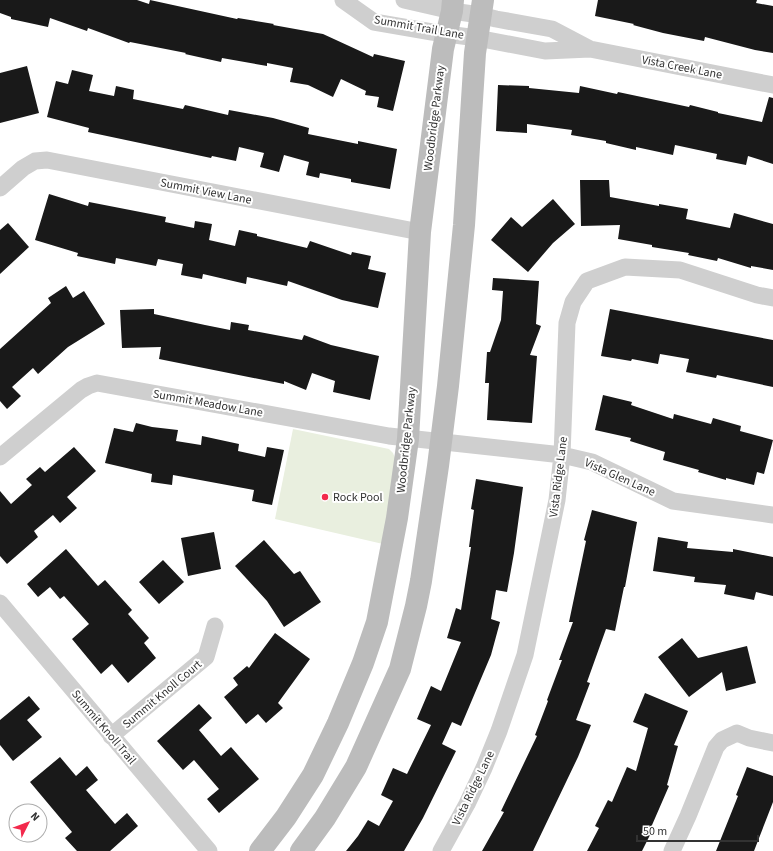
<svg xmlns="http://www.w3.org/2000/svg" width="773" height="851" font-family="'Source Sans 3',sans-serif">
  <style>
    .green { fill: #e9efdf }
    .building { fill: #191919 }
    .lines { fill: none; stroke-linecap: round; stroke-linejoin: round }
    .minor { stroke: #cfcfcf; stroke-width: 17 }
    .secondary { stroke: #bcbcbc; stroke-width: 22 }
    .poi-dot { fill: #f3294c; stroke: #fff; stroke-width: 1.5 }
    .labels { text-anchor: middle; stroke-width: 4; stroke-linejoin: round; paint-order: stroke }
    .street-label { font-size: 12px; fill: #323232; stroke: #fff }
    .poi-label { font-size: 12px; fill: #323232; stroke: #fff; text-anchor: start }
  </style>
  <rect width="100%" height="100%" fill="#fff"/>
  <!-- green -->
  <path class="green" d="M293,429L389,449L393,453L397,463L383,544L275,519Z"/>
  <!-- building -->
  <path class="building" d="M0,0H137L149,4L150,0L237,19L238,18L274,24L273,25L323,34L373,57L374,54L405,61L393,111L377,107L379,97L365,95L366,91L341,79L333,97L308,85L290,82L293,68L267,63V66L222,58L221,62L185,54L186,53L130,42L129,43L88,28L87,31L50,18L48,27L11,19V17L0,13Z
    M598,0H757L756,3L773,6V53L755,50L705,37L704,41L663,33L633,25L634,24L595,16Z
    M27,66L39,113L0,123V73Z
    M72,70L93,75L89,91L114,96L116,86L134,90L133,99L183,109L185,105L228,115L229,110L273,118L309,128L308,134L358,144V141L397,149L390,189L351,182V179L320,173L319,178L306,175L309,162L284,155L279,172L260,167L264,153L239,147L236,161L212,156L211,158L88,132L89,128L47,117L56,81L68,84Z
    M498,85L529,86V88L579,93L580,86L617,94L618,92L689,107L690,105L718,112V113L762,122L769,97L773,98V164L748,156L746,165L716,159L717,154L675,145L673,155L636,147V150L606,143V141L571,135L572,130L527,124V133L496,131Z
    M580,180H609L610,197L659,206V204L688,209L686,219L730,228L734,213L773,224V270L751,266V268L718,258L717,261L688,255L689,253L652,247V245L618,239L620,225L581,226Z
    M49,194L88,206L89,202L166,217L165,222L194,228L195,221L212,224L209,240L235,246L239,230L257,234V236L307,248L310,241L351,255L352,252L371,256L368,269L386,273L378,308L342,300L288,281L287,286L247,277L246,284L203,274L202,279L181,275L183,264L158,259L156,266L116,258L115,264L77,256L78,253L35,240Z
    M553,199L575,224L553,243L528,272L491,240L511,217L522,227Z
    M8,223L29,247L0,274V230Z
    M493,278L539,281L536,324L541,326L530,355L537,356L532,423L487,420L489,383H485L487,352H490L501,320L503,291L492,290Z
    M66,286L73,298L84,291L105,324L68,347L38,374L33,368L12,387L21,396L7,409L0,401V349L51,303L48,298Z
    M154,309V314L205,325L230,330L231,322L249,325L248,330L302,340L304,335L331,345L379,356L370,400L333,392L335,381L312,373L306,390L284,381V384L159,359L161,347L122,348L120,310Z
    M610,309L773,340V387L717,375L716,378L686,372L689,359L660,354L658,364L632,359L631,361L601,356Z
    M603,395L632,402L631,405L673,419L674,414L711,424L713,418L741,426L740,431L773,440L764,474L757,472L754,485L726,478V480L698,472L699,470L663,460L665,452L630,441L631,438L595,430Z
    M136,423L152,427L178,430L176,441L201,445L202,436L239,444L238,451L265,457L267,447L284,450L272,505L252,501L254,490L173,475L172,485L151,482L152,474L105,463L114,428L133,432Z
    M74,447L96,471L67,497L77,508L60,523L53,515L34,531L38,537L7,564L0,556V491L11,504L32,485L26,479L40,467L45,472Z
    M476,479L523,487L514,553L507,592L496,590L491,619L500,622L491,655L461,726L452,722L442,744L456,751L423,818L404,851H346L358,836L368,820L379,826L393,801L381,795L393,768L407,774L431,725L417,719L431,686L441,691L461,642L447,638L456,608L461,610L471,547H469L474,510L471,509Z
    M592,510L637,522L625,587H624L615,631L606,629L587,682L590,683L576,720L591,725L578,757L533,851H482L504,812L501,811L537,736L535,735L548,701L547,700L562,660H559L573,622H569L586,541L584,540Z
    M214,532L221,569L188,576L181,538Z
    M658,537L688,542L687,548L733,552V549L773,557V596L756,592L754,600L724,594L726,585L694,582L695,577L653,571Z
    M264,540L294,574L300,571L321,602L284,627L267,601L235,566Z
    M66,549L98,586L105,580L132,610L128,614L149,638L144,643L156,658L128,683L112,664L101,674L72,639L89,624L64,596L60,599L50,587L38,597L27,584Z
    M163,560L184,582L159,604L139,582Z
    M275,633L310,659L278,703L283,708L266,723L258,714L246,724L224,697L238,685L233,678L247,666L249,668Z
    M682,638L698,658L747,646L756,683L726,691L722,672L689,697L658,657Z
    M645,693L688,711L674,745L678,746L667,785L669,786L649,832L651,833L642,851H587L599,828L595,826L608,800L612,802L627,767L636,771L648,728L633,722Z
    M29,696L40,709L27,720L42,737L13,761L0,745V720Z
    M199,704L212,718L199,730L221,756L231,747L259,779L219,813L207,799L219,789L194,760L183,770L157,741Z
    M60,757L76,776L87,766L98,780L86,790L115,824L127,813L138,826L110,851H77L65,838L72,832L30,782Z
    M747,767L773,776V802L754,851H716L738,796L736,795Z"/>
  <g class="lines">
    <!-- minor -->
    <path class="minor" d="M343,0L374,22L432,32L477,38L545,51L590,49L773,85
      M404,0L452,11L480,15L496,19L552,29L590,49
      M0,188L23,168L35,161L47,160L420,232
      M0,457L81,390L88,386L97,383L389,436L562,455L592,462L673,501L773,515
      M0,603L209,851
      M111,736L206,657L215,626
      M441,851L467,804L484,768L499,731L525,655L557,500L562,455L567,323L573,302L587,281L625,267L680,270L757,295L773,298
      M672,851L688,816L716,747L722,740L737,733L749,738L773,743"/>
    <!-- secondary -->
    <path class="secondary" d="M260,851L286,817L313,775L338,723L363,663L377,622L397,518L408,439L420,232L443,49L452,11L453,0
      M301,851L325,818L356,767L400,669L416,606L421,581L438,466L448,386L464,225L475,53L483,0"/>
  </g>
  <!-- markers -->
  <circle class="poi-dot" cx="325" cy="497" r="4"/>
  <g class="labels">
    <!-- street labels -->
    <g class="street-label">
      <text transform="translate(419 27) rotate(10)" y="4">Summit Trail Lane</text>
      <text transform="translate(682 67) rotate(11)" y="4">Vista Creek Lane</text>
      <text transform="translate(434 118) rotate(-83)" y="4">Woodbridge Parkway</text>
      <text transform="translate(206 191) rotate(11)" y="4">Summit View Lane</text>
      <text transform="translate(208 403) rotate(10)" y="4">Summit Meadow Lane</text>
      <text transform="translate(406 440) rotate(-84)" y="4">Woodbridge Parkway</text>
      <text transform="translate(558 477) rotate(-83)" y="4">Vista Ridge Lane</text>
      <text transform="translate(620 477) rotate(24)" y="4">Vista Glen Lane</text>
      <text transform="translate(162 694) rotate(-40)" y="4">Summit Knoll Court</text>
      <text transform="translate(104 727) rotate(50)" y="4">Summit Knoll Trail</text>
      <text transform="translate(473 788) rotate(-64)" y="4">Vista Ridge Lane</text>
    </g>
    <!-- poi labels -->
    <g class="poi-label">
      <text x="333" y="501">Rock Pool</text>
    </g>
  </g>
  <!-- north arrow -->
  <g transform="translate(28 823) rotate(48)"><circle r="19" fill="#ffffff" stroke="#adadad"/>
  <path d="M0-3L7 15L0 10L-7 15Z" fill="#f3294c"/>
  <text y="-6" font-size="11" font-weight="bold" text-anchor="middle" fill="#323232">N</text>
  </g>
  <!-- scale -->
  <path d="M637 835v6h121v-6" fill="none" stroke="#323232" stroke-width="2"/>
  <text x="643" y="835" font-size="12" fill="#323232" stroke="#ffffff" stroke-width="3" paint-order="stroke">50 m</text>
</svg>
